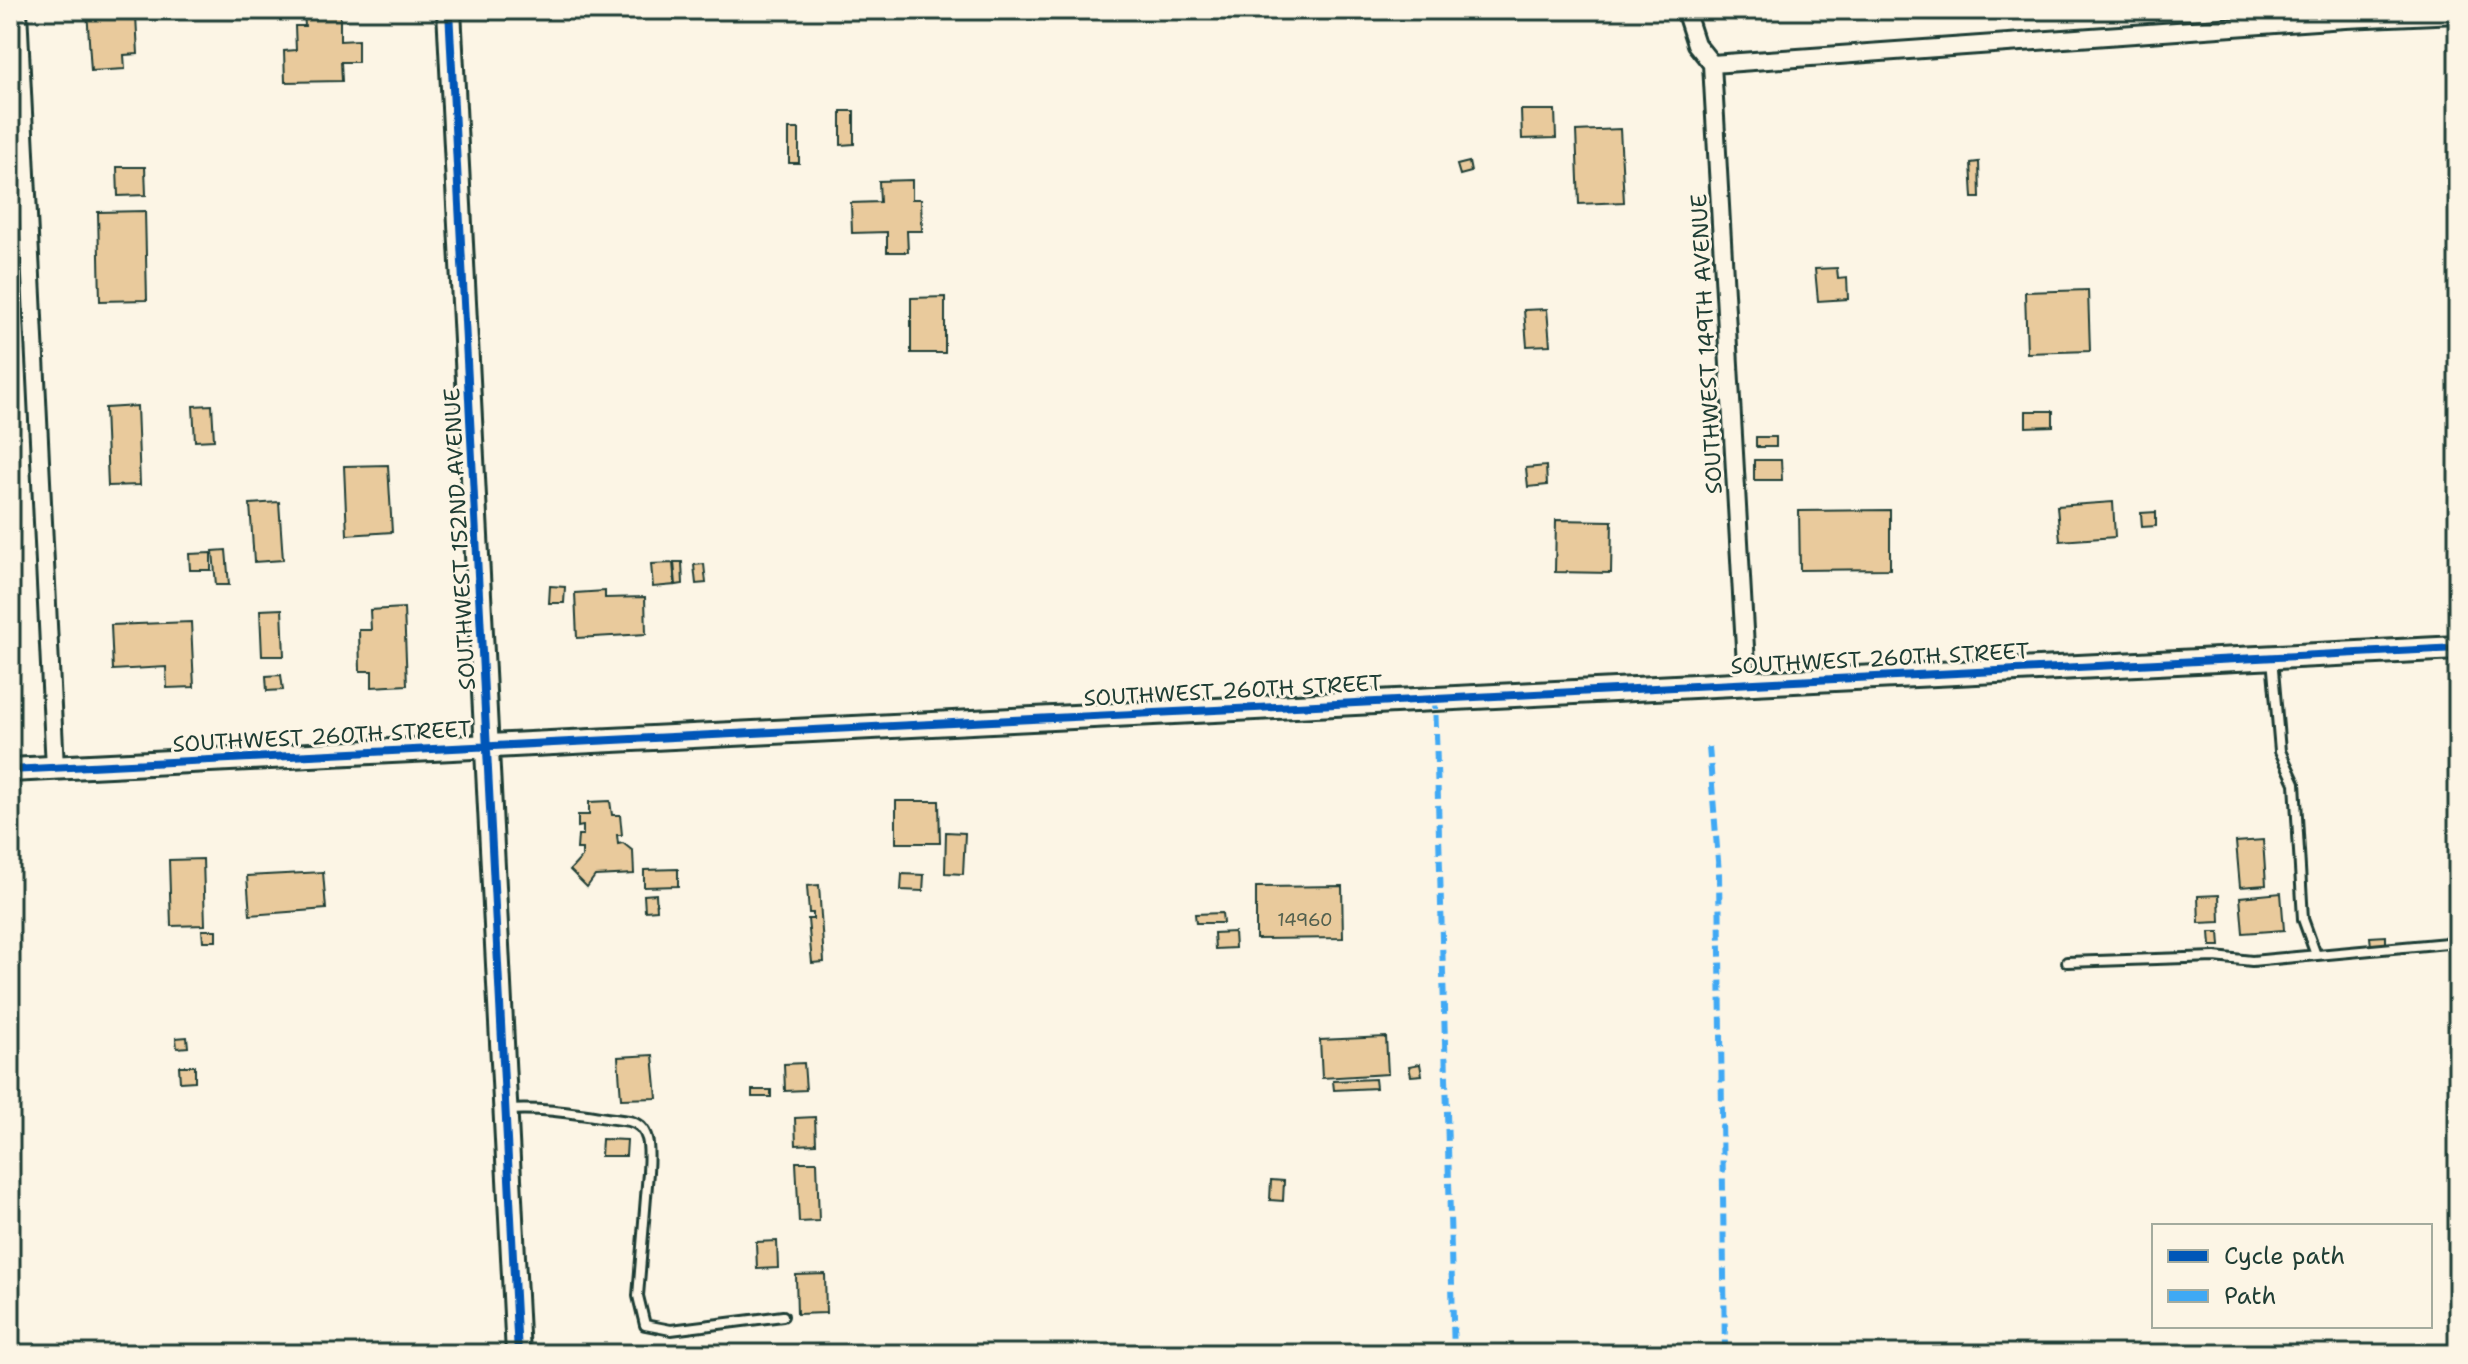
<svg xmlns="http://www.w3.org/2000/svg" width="2468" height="1364" font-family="'Shantell Sans',sans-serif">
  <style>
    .building { fill: #e9ca9c; stroke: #1f3d34; stroke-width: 2 }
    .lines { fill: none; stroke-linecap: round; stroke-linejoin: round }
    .lane-casing { stroke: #1f3d34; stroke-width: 14 }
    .street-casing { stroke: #1f3d34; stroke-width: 22 }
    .secondary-casing { stroke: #1f3d34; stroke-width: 28 }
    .lane { stroke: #fcf5e5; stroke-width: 8 }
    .street { stroke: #fcf5e5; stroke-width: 16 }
    .secondary { stroke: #fcf5e5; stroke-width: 22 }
    .quiet { stroke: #3fa9f5; stroke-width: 6; stroke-dasharray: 12 6; stroke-linecap: butt }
    .cycleway-casing { stroke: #fcf5e5; stroke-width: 13 }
    .cycleway { stroke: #0057b8; stroke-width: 8 }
    .labels { text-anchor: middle; stroke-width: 6; stroke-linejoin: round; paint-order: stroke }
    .number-label { font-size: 18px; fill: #52604e }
    .street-label { font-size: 22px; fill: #1f3d34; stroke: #fcf5e5 }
  </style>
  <rect width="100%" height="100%" fill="#fcf5e5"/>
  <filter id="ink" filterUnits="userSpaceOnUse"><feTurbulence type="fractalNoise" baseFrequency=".0125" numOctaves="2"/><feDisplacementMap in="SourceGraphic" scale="16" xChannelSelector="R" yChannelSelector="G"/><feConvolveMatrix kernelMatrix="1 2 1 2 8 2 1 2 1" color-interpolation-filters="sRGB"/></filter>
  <g filter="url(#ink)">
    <!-- building -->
    <path class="building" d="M87,10H139L140,15H136L138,54L124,55L125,69L91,71Z
      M340,12V41L358,40V62H341L342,81L285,82L284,51L296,50L295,26H305L304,13Z
      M1521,110H1555L1556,138L1522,139Z
      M841,111H854V144L841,145Z
      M789,129H799V163H789Z
      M1620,129L1624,202L1579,204L1576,131Z
      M1469,162L1471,172L1460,175L1457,165Z
      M1979,162L1980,198H1973L1971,163Z
      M117,167H145L146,195L118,196Z
      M912,180V199H921L922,231H907L908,252H887V232L852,233L851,203L880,202L879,181Z
      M145,211L147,300L100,301L98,212Z
      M1837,268L1838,279L1847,278L1848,299L1818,301L1815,269Z
      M2088,290L2090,351L2027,353L2025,292Z
      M945,297V353H911V298Z
      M1547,309L1550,345L1527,346L1524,310Z
      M212,405L214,440L195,441L193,406Z
      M137,406L140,485L108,486L105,408Z
      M2026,411H2053V426L2026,427Z
      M1756,437H1776V447H1756Z
      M1754,460H1781L1782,480H1754Z
      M388,465L392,532L347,535L344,466Z
      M1546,466L1547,485L1528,487L1526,468Z
      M279,502L283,560L254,562L250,504Z
      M2113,502L2115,537L2060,541L2057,506Z
      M1890,510V569L1800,570L1799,511Z
      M2156,512V526L2142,527L2141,513Z
      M1556,520L1612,521L1611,573L1555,572Z
      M226,550L229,585H216L213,551Z
      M211,553V570H190L189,554Z
      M674,562H682L683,584L676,585Z
      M673,563L675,585L653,587L651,564Z
      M704,564L706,583L696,584L694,565Z
      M550,586L565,587L564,603H549Z
      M605,591V598L645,597L646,634L577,638L575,593Z
      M404,608L407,685L372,687V671H360L359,630H371L370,610Z
      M282,609L284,656H262L260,610Z
      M191,622L194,687L167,688L166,667L113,670L111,625Z
      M281,675L283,690L267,691L266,676Z
      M610,801L612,815H620L622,835H617L618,844L623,843L633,851L634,874L595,876L587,887L570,870L582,857V849H577L578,835H583V826L578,827V815H589V802Z
      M896,801H939L940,843H896Z
      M946,832L965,833L963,874L945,873Z
      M2263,840L2266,885L2240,887L2236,842Z
      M203,859L205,925L171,926L169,860Z
      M678,869V886L644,887V870Z
      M323,872L326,909L250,915L247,876Z
      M902,874L924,875L923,891L901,890Z
      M819,885L824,962L812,963L808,919H813V913H809L807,886Z
      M1342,886L1343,938L1256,939V887Z
      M2281,893L2284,930L2243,933L2240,897Z
      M656,894L657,910L645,911L644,895Z
      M2219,895L2220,922L2199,923L2198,896Z
      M1222,913L1223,923H1196L1195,914Z
      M202,930H216V941H203Z
      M1234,932L1235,948L1215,949L1214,933Z
      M2210,932H2219L2220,946H2211Z
      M2386,936V945L2371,946L2370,937Z
      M187,1037L188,1047L177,1048L176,1038Z
      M1386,1037L1388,1074L1322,1078L1320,1040Z
      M653,1055L657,1098L621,1099L618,1057Z
      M804,1063L806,1090L785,1091L784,1064Z
      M1420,1064L1422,1075L1411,1076L1409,1066Z
      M179,1066H195V1081L180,1082Z
      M1375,1079L1376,1088L1334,1090L1333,1081Z
      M752,1090H771V1097H752Z
      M815,1117L816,1144L796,1145L795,1118Z
      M602,1139L627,1140L626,1156H601Z
      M796,1162H817L819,1221L799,1222Z
      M1271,1180L1284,1181L1283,1201L1270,1200Z
      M777,1241L778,1268L757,1269L756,1242Z
      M825,1274L826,1313L797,1314L796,1275Z"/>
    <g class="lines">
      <!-- lane casing -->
      <g class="lane-casing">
        <path id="lane" d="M2272,658L2280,751L2295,783L2303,919L2316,955
          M2067,962L2215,957L2252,961L2458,942
          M507,1110C548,1107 588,1116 629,1121C652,1126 649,1152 648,1172L638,1296L645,1325L671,1330L783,1316"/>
      </g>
      <!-- street casing -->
      <g class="street-casing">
        <path id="street" d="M18,10L55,768
          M1685,10L1696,44L1712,64L1747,683
          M1712,64L2345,19L2458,14"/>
      </g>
      <!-- secondary casing -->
      <g class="secondary-casing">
        <path id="secondary" d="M449,10L518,1354
          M10,770L2458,648"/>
      </g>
      <!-- lane -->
      <use href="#lane" class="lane"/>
      <!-- street -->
      <use href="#street" class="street"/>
      <!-- secondary -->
      <use href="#secondary" class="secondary"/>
      <!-- quiet -->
      <path class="quiet" d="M1435,697L1454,1354
        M1709,747L1719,873L1725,1354"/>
      <!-- cycleway casing -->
      <g class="cycleway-casing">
        <path id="cycleway" d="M449,10L518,1354
          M10,770L2458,648"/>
      </g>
      <!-- cycleway -->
      <use href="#cycleway" class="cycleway"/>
    </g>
  </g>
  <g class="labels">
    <!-- number labels -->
    <g class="number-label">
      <text x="1305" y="926">14960</text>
    </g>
    <!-- street labels -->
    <g class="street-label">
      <text transform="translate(1706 344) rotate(-93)" y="8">SOUTHWEST 149TH AVENUE</text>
      <text transform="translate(459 539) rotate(-93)" y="8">SOUTHWEST 152ND AVENUE</text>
      <text transform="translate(1880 658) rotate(-3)" y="8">SOUTHWEST 260TH STREET</text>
      <text transform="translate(1233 690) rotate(-3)" y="8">SOUTHWEST 260TH STREET</text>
      <text transform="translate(322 736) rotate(-3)" y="8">SOUTHWEST 260TH STREET</text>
    </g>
  </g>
  <!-- margin -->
  <rect width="2468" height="1364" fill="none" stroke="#fcf5e5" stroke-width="40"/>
  <rect x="20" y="20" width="2428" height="1324" fill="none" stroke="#1f3d34" stroke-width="3" filter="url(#ink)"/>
  <!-- legend -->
  <rect x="2152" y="1224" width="280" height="104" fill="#fcf5e5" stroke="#a4ab9e" stroke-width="2"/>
  <rect x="2168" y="1250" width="40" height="12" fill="#0057b8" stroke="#a4ab9e" stroke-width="2"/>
  <text x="2224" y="1264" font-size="24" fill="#1f3d34">Cycle path</text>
  <rect x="2168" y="1290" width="40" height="12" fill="#3fa9f5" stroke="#a4ab9e" stroke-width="2"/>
  <text x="2224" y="1304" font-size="24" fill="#1f3d34">Path</text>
</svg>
